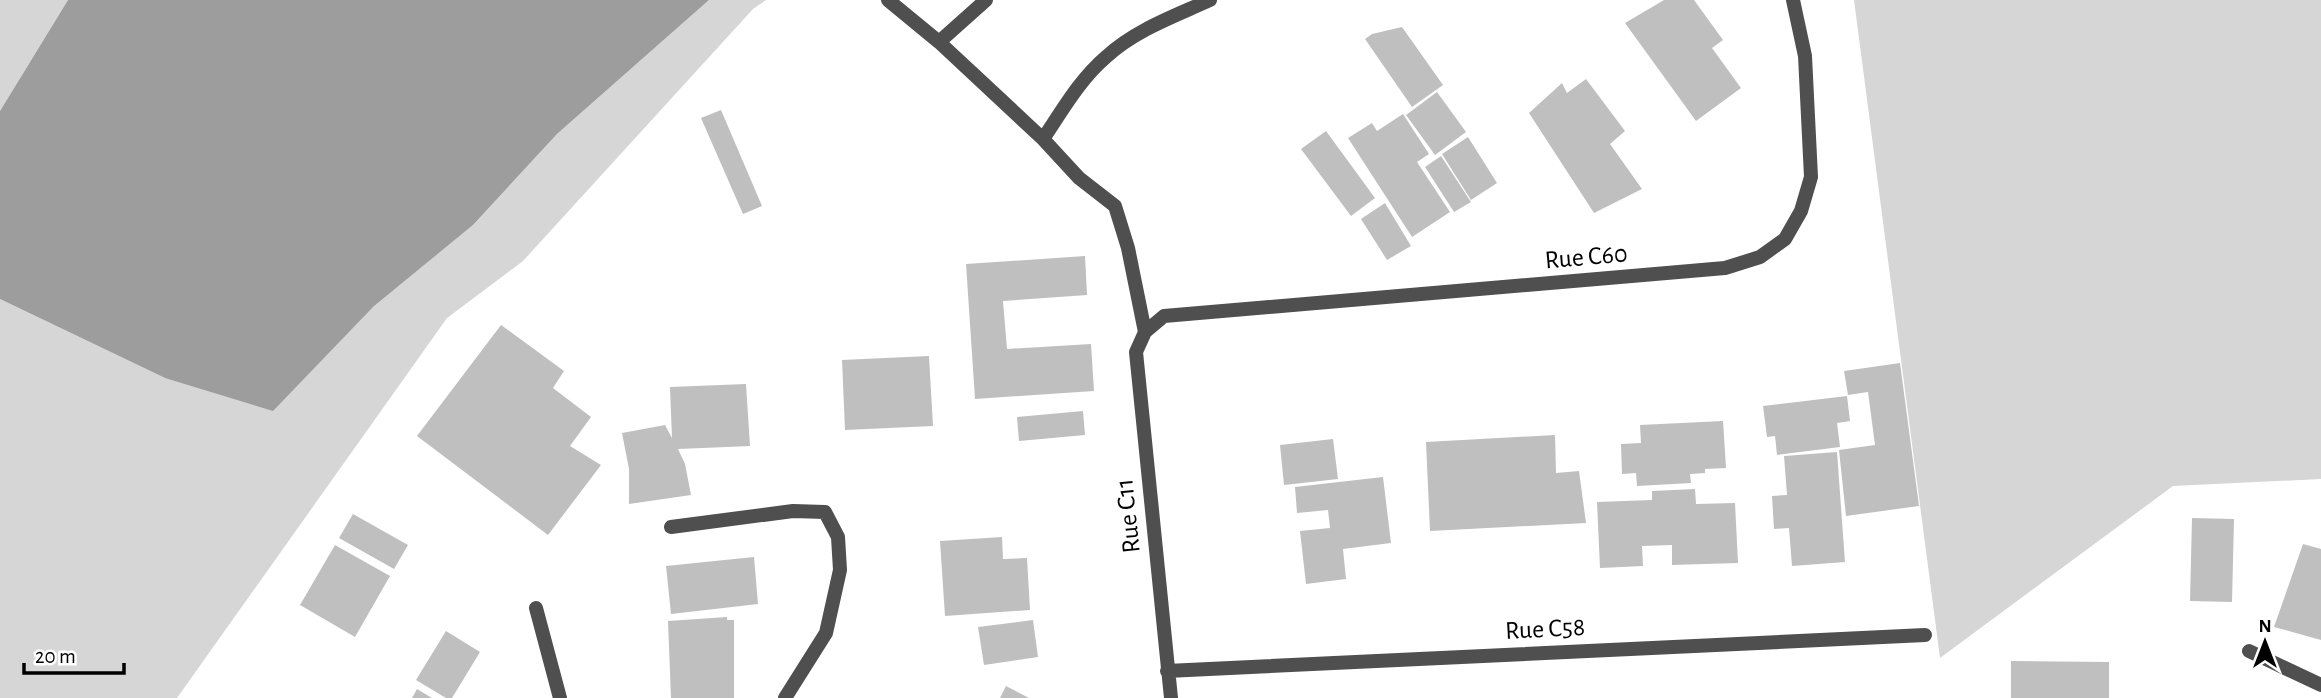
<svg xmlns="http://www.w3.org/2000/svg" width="2321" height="698" font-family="'Alegreya Sans',sans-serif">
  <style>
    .green { fill: #d6d6d6 }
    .water { fill: #9d9d9d }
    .building { fill: #bfbfbf }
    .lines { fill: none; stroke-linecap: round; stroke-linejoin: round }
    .service { stroke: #4f4f4f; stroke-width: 14 }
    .minor { stroke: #4f4f4f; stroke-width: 14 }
    .labels { text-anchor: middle; stroke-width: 6; stroke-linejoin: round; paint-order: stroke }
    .street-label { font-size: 26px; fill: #000; stroke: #fff }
  </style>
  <rect width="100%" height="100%" fill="#fff"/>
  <!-- green -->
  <path class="green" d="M0,0H68L0,111Z
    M709,0H766L753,9L523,261L447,318L177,698H0V299L165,378L373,307L473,225L557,134Z
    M1854,0H2321V479L2173,486L1940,658Z"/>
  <!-- water -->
  <path class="water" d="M68,0H709L557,134L473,225L373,307L273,411L165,378L0,299V111Z"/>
  <!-- building -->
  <path class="building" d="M1664,0H1694L1723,40L1712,48L1741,88L1696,121L1625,23Z
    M1402,27L1443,85L1412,107L1365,39L1372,34Z
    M1586,79L1625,131L1610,144L1642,189L1594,213L1529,113L1562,83L1567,93Z
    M1437,92L1466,132L1435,155L1406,115Z
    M721,110L762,206L743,214L701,118Z
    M1403,114L1429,154L1417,162L1450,212L1412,237L1348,138L1372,123L1377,131Z
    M1326,131L1375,198L1351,216L1301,149Z
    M1468,137L1497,183L1471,200L1442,154Z
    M1441,156L1471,202L1454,212L1425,167Z
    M1385,203L1411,246L1387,260L1361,219Z
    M1085,256L1087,295L1003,301L1007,349L1091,344L1094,391L975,399L966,264Z
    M501,325L564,371L553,388L591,417L570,446L601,465L548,535L417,436Z
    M929,356L933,426L845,430L842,360Z
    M1900,363L1919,506L1846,516L1839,450L1875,445L1868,392L1848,395L1844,371Z
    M746,384L750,446L678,449L685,464L691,495L629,504V469L622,433L665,425L672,438L670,387Z
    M1847,396L1850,421L1837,423L1840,447L1777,455L1775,436L1767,437L1763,406Z
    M1083,411L1085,435L1019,441L1017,417Z
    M1723,421L1726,468L1705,469V473L1690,474L1691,483L1637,486L1636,473L1622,474L1621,444L1641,443L1640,425Z
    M1555,435L1556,473L1579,471L1586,523L1430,531L1426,442Z
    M1333,439L1338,479L1284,485L1280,445Z
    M1837,452L1845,562L1792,566L1789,528L1774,529L1772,496L1787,495L1784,456Z
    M1383,477L1391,543L1343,549L1346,579L1306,584L1300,531L1330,528L1328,510L1297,513L1295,487Z
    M1695,489L1696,504L1735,503L1738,563L1672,565V545L1642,546L1643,566L1600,568L1597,502L1652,500V491Z
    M353,514L408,545L394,569L339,538Z
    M2192,518L2234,519L2232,602L2190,601Z
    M1002,537L1003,559L1027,558L1030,610L945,616L940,541Z
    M2303,544L2321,549V640L2274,627Z
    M335,545L390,576L355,637L300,605Z
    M754,557L758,604L671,614L666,566Z
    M727,617V620H734V698H671L668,621Z
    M1033,620L1038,657L984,665L978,627Z
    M446,631L480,652L452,698H446L416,680Z
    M2011,661L2109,662V698H2011Z
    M1006,686L1029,698H1000Z
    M417,689L432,698H412Z"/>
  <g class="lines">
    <!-- service -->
    <path class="service" d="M536,608L560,698
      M2249,651L2321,685"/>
    <!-- minor -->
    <path class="minor" d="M888,0L939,42L1043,139L1079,178L1115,206L1128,248L1145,332
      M939,42L986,0
      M1043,139C1062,111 1080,79 1106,57C1135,30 1175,16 1210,0
      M671,527L793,511L825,512L838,537L840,570L826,633L785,698
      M1167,671L1925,635
      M1171,698L1136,352L1145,332L1164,316L1725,268L1760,257L1785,239L1801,211L1811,177L1805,56L1793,0"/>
  </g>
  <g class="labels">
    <!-- street labels -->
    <g class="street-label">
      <text transform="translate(1586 256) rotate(-5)" y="9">Rue C60</text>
      <text transform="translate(1127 516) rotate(-96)" y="9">Rue C11</text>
      <text transform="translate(1545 628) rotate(-3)" y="9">Rue C58</text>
    </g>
  </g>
  <!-- north arrow -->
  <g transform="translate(2265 642)" stroke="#ffffff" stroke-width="5" paint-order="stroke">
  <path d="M0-5L12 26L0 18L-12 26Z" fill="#000000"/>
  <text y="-10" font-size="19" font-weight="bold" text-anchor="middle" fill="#000000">N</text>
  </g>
  <!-- scale -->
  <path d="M24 663v10h100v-10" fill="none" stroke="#000000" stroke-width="3.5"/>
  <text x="35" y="663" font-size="21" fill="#000000" stroke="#ffffff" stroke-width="5" paint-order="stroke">20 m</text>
</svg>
